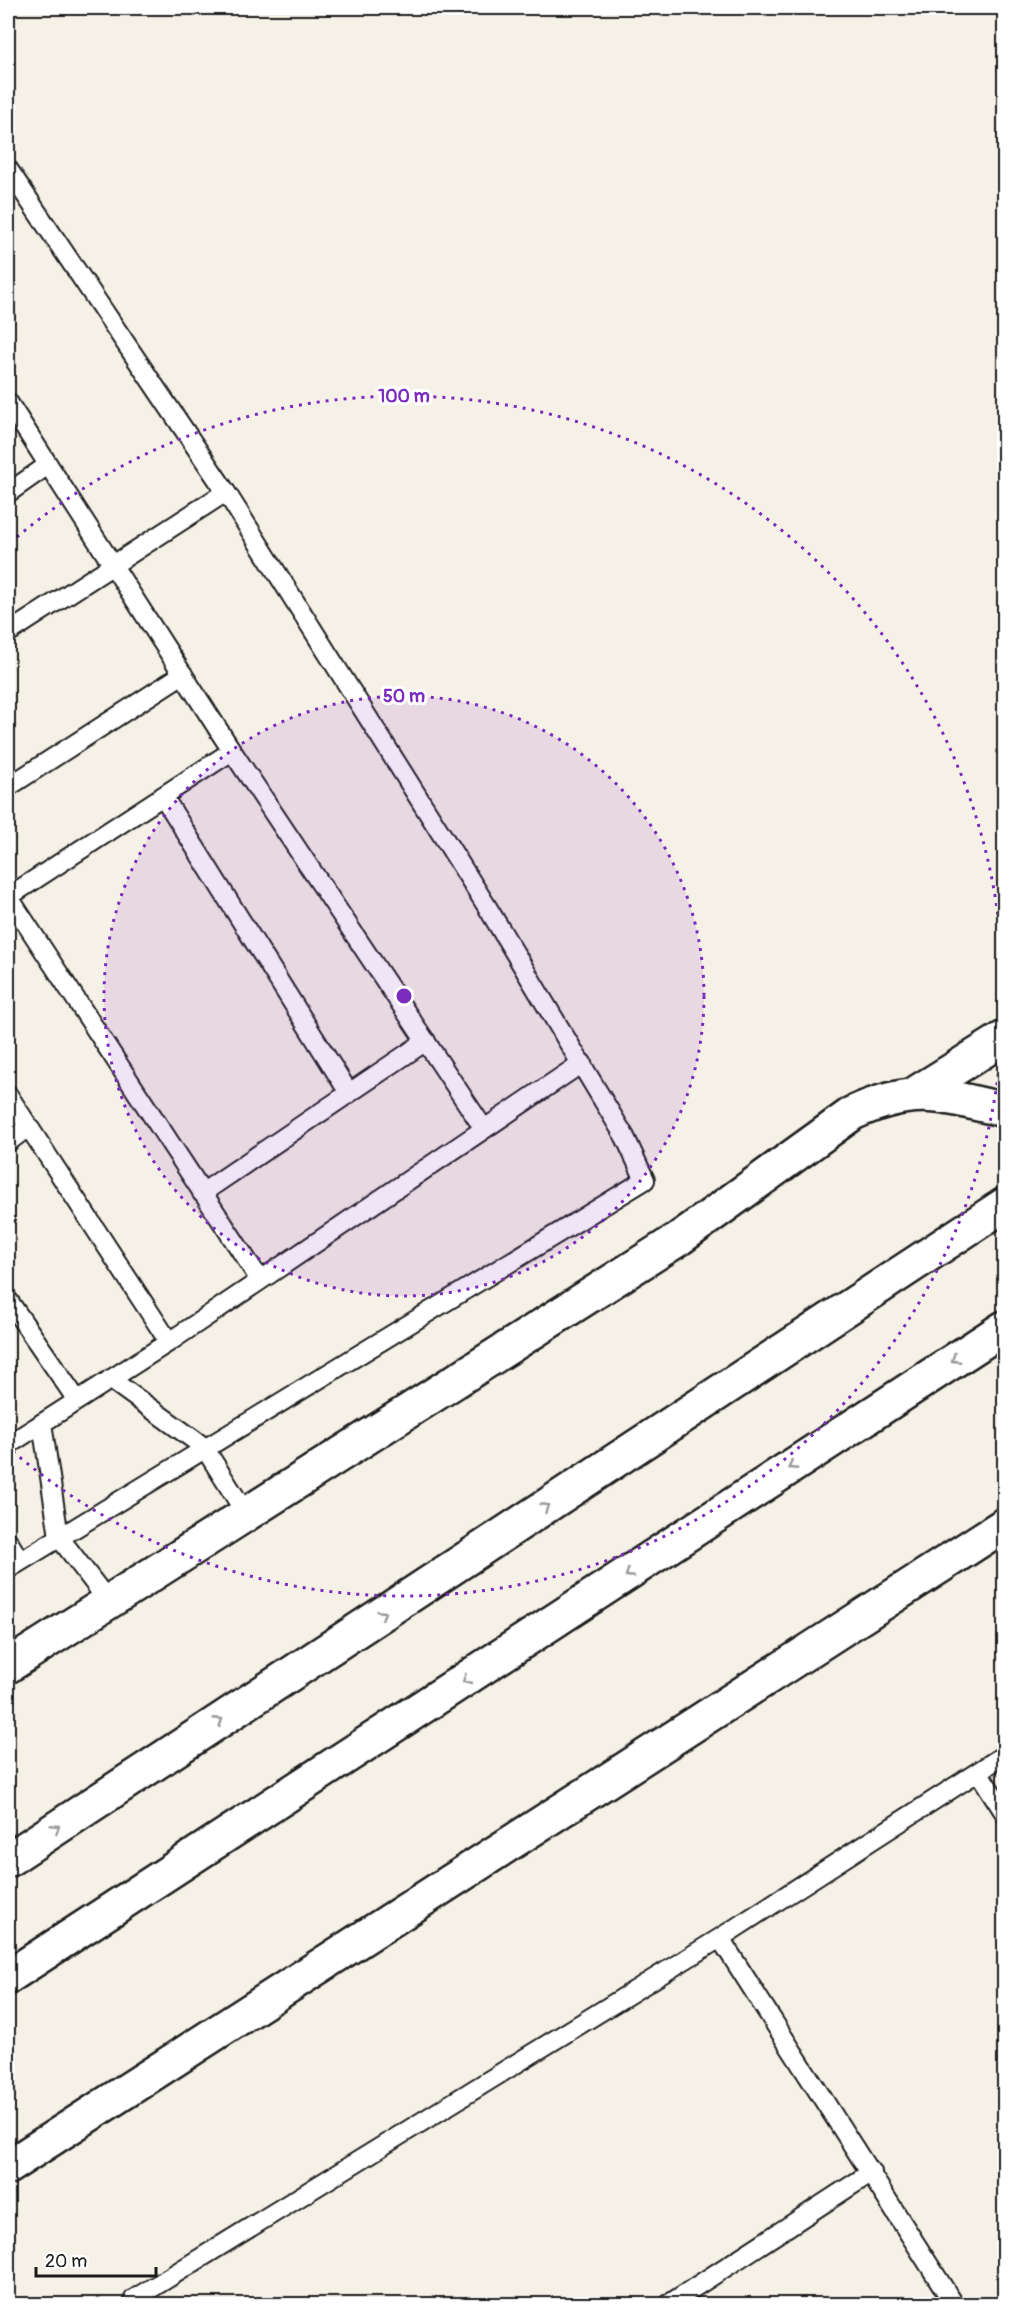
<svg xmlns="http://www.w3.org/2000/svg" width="1012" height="2312" font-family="Pangolin,sans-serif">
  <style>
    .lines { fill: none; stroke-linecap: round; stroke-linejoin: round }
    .lane-casing { stroke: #1c1c1c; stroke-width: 22 }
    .street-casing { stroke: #1c1c1c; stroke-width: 38 }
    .secondary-casing { stroke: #1c1c1c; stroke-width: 38 }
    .lane { stroke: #fff; stroke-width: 18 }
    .street { stroke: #fff; stroke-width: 33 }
    .secondary { stroke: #fff; stroke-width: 33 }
    .oneway { stroke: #999 }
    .ring { fill: none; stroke: #7b2cbf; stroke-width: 3; stroke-dasharray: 3 6 }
    .centre { fill: #7b2cbf; stroke: #fff; stroke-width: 3 }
    .ring-label { font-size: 18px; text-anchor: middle; font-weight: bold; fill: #7b2cbf; stroke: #fff; stroke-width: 6; stroke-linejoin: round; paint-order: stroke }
  </style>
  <rect width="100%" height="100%" fill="#f6f1e7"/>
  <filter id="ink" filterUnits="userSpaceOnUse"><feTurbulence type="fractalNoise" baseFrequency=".0167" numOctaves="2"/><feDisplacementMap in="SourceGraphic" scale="12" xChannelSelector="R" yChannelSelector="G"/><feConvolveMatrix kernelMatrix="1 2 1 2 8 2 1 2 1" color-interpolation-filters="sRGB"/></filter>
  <g filter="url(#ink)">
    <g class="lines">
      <!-- lane casing -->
      <g class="lane-casing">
        <path id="lane" d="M8,169L226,492L486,905L625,1137L645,1180L8,1569
          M8,402L232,751L484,1129
          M8,493L48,465
          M8,633L226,492
          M8,787L183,674
          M163,796L349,1093
          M8,896L260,1280
          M8,897L232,751
          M8,1095L169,1342
          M8,1142L27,1128
          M202,1193L426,1041
          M8,1300L77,1400
          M110,1379L204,1447L246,1514
          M42,1423L59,1537L108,1601
          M8,1445L169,1342L582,1063
          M8,1541L20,1561
          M979,1773L1004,1812
          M720,1938L954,2304
          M134,2299L720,1938L1004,1755
          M669,2304L872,2172"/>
      </g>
      <!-- street casing -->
      <g class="street-casing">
        <path id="street" d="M916,1093L1004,1038
          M8,1666L680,1238L853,1113C915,1085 941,1095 1004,1110
          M8,2167L1004,1525"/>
      </g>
      <!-- secondary casing -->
      <g class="secondary-casing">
        <path id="secondary" d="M8,1860L1004,1205
          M8,1977L1004,1328"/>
      </g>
      <!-- lane -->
      <use href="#lane" class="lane"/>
      <!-- street -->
      <use href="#street" class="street"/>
      <!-- secondary -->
      <use href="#secondary" class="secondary"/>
    </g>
    <!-- one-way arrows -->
    <defs><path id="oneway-chevron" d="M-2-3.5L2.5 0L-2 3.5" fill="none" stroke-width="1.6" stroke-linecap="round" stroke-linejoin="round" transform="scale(1.5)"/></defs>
    <g class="oneway">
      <use href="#oneway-chevron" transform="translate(955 1359) rotate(147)"/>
      <use href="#oneway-chevron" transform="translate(792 1466) rotate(147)"/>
      <use href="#oneway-chevron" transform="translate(545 1507) rotate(-33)"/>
      <use href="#oneway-chevron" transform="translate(629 1574) rotate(147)"/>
      <use href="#oneway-chevron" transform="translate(382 1614) rotate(-33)"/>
      <use href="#oneway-chevron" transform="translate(466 1680) rotate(147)"/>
      <use href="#oneway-chevron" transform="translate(219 1721) rotate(-33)"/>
      <use href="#oneway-chevron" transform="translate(56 1828) rotate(-33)"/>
    </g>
  </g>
  <!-- distance rings -->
  <circle cx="404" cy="996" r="300" fill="#7b2cbf" fill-opacity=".12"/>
  <g class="ring">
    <circle cx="404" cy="996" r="300"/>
    <path d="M10 543A600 600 0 1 1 10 1449"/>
  </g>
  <circle cx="404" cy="996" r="9" class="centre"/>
  <g class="ring-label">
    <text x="404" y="402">100 m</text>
    <text x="404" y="702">50 m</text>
  </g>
  <!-- margin -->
  <rect width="1012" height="2312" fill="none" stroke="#fff" stroke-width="30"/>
  <rect x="15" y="15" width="982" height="2282" fill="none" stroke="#1c1c1c" stroke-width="2" filter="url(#ink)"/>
  <!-- scale -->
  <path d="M36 2267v9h120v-9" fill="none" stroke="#1c1c1c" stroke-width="3"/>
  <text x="45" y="2267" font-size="18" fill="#1c1c1c" stroke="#ffffff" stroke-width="4.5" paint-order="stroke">20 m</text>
</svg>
